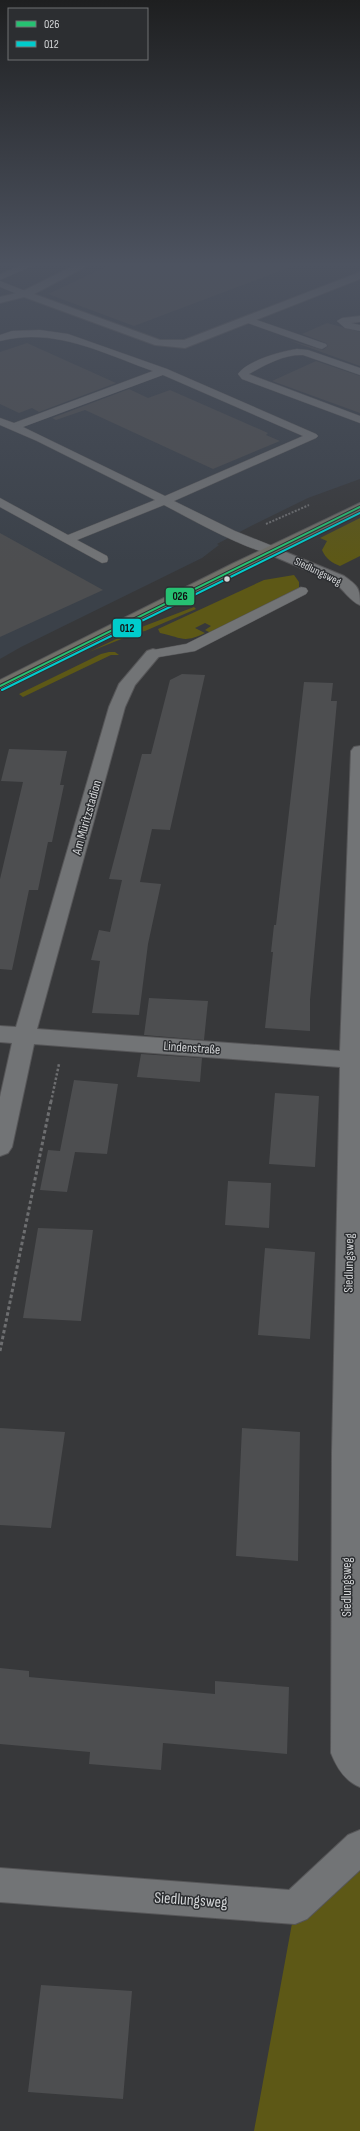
<svg xmlns="http://www.w3.org/2000/svg" width="360" height="2131" font-family="'Sofia Sans Condensed',sans-serif">
  <style>
    .built { fill: #3b4149 }
    .green { fill: #5d5816 }
    .building { fill: #4d4e50 }
    .lines { fill: none; stroke-linecap: round; stroke-linejoin: round }
    .service-casing { stroke: #565658; stroke-width: 1 }
    .minor-casing { stroke: #565658; stroke-width: 2 }
    .primary-casing { stroke: #565658; stroke-width: 2 }
    .path-far2 { stroke: #6d6e70; stroke-width: 2; stroke-dasharray: 2 1.5; stroke-linecap: butt }
    .path-far1 { stroke: #6d6e70; stroke-width: 2.5; stroke-dasharray: 2.5 2; stroke-linecap: butt }
    .path { stroke: #6d6e70; stroke-width: 3; stroke-dasharray: 3.5 2.5; stroke-linecap: butt }
    .service { fill: #727476; fill-rule: evenodd }
    .minor { fill: #727476; fill-rule: evenodd }
    .primary { fill: #707068; fill-rule: evenodd }
    .bus-1-casing { stroke: #2c2e31; stroke-width: 4 }
    .bus-2-casing { stroke: #2c2e31; stroke-width: 4 }
    .bus-1 { stroke: #26c172; stroke-width: 2 }
    .bus-2 { stroke: #0cc; stroke-width: 2 }
    .bus-dot { fill: #d3d5d7; stroke: #2c2e31; stroke-width: 1.5 }
    .labels { text-anchor: middle; stroke-width: 3; stroke-linejoin: round; paint-order: stroke }
    .far-street-label { font-size: 11px; fill: #d3d5d7; stroke: #2c2e31 }
    .street-label { font-size: 13px; fill: #d3d5d7; stroke: #2c2e31 }
    .near-street-label { font-size: 16px; fill: #d3d5d7; stroke: #2c2e31 }
    .line-badge { stroke: #2c2e31; stroke-width: 1.5 }
    .pale-badge-label { font-size: 11px; text-anchor: middle; font-weight: bold; fill: #111 }
  </style>
  <rect width="100%" height="100%" fill="#37383a"/>
  <!-- built -->
  <path class="built" d="M0,264H360V479L308,498L251,526L217,544L219,545L202,558L21,647L0,659Z"/>
  <!-- green -->
  <path class="green" d="M360,518V556L340,566C332,563 326,559 322,550L327,541L320,538Z
    M294,575L299,582V588L211,633L205,630L211,626L205,623L195,628L205,633C183,644 181,637 160,633L158,629L264,580Z
    M194,607L196,609L145,631L139,632L89,652L139,628Z
    M109,652H115L119,655H111L23,697L19,694L101,654Z
    M360,1847V2131H254L295,1907Z"/>
  <!-- building -->
  <path class="building" d="M112,264H293V266L134,326L48,294Z
    M327,323L360,332V366L288,340L323,350L328,346L326,343L302,334Z
    M27,343L116,383L39,412L32,408L19,413L0,404V352Z
    M316,361L360,376V413L272,381Z
    M129,389L148,398L170,390L268,433L266,435L280,441L213,469L85,410L56,420L52,418Z
    M0,533L103,590L0,637Z
    M182,674L205,675L170,830L152,829L140,882L161,884L148,944L139,1015L92,1013L100,961L91,960L99,930L110,932L122,880L109,879L142,754H151L170,680Z
    M304,682L333,683L331,701H337L310,1000V1031L265,1028L273,952H271L274,925H276Z
    M9,749L67,751L60,785H64L52,842H48L38,890H29L12,970L0,969V879L23,782L1,781Z
    M149,998L208,1001L204,1040L144,1035Z
    M141,1054L202,1058L200,1082L137,1077Z
    M74,1080L118,1084L107,1154L75,1152L67,1192L40,1190L48,1150L60,1151Z
    M275,1093L319,1096L315,1167L269,1164Z
    M228,1181L271,1183L269,1228L225,1225Z
    M38,1228L93,1230L81,1321L23,1318Z
    M265,1248L315,1252L310,1339L258,1335Z
    M0,1428L65,1432L51,1528L0,1525Z
    M242,1428L300,1432L298,1561L236,1556Z
    M0,1668L29,1671V1677L215,1694V1681L289,1687L287,1754L163,1743L161,1770L89,1764L90,1752L0,1744Z
    M41,1985L132,1991L123,2099L28,2092Z"/>
  <g class="lines">
    <!-- service casing -->
    <g class="service-casing">
      <path id="service" d="M24,264H37L0,280V274Z
        M0,281L28,292L30,294L25,297L0,287Z
        M360,316V322L351,323L360,325V331L345,328L337,321L342,318Z
        M248,317L326,344L327,346L322,349L318,348L245,322V318Z
        M40,330L68,334L167,369L316,434L318,436L316,438L174,501L235,531L275,547L277,550L275,553C258,557 183,515 164,505L77,540L107,556L108,559L107,562L102,563L0,507V498L68,535L155,500L37,441L0,425V418L14,423L153,371C102,353 55,327 0,341V335L12,331ZM163,375L303,436L165,496L23,427Z
        M297,349L308,350L360,368V375L303,355C284,354 265,365 249,374L360,416V423L242,379L238,374C247,361 281,351 297,349Z
        M301,587L306,588L308,591L306,594L195,651L153,658L146,654L153,650L186,644Z"/>
    </g>
    <!-- minor casing -->
    <g class="minor-casing">
      <path id="minor" d="M77,264H91L34,294L160,340H184L360,272V279L185,348L155,345L24,297L0,303V297L21,292Z
        M271,546L344,576C358,586 360,588 360,605C351,602 342,588 334,582L266,553L264,550L266,547Z
        M153,649L159,651L161,654L135,685L125,707L37,1029L340,1051L351,751L354,747L360,746V1787C345,1781 337,1768 331,1753L332,1452L340,1067L34,1044L12,1147L8,1153L0,1156V1097L12,1043L0,1042V1026L16,1027L109,707L119,684L147,651Z
        M360,1830V1870L307,1919L295,1924L0,1902V1868L289,1890L348,1835Z"/>
    </g>
    <!-- primary casing -->
    <g class="primary-casing">
      <path id="primary" d="M360,503V512L0,691V680L232,564Z"/>
    </g>
    <!-- path-far2 -->
    <path class="path-far2" d="M266,524L309,505"/>
    <!-- path-far1 -->
    <path class="path-far1" d="M51,1102L59,1064"/>
    <!-- path -->
    <path class="path" d="M0,1351L51,1101"/>
    <!-- service -->
    <use href="#service" class="service"/>
    <!-- minor -->
    <use href="#minor" class="minor"/>
    <!-- primary -->
    <use href="#primary" class="primary"/>
    <!-- bus-1 casing -->
    <g class="bus-1-casing">
      <path id="bus-1" d="M0,686L360,507"/>
    </g>
    <!-- bus-2 casing -->
    <g class="bus-2-casing">
      <path id="bus-2" d="M2,690L360,513"/>
    </g>
    <!-- bus-1 -->
    <use href="#bus-1" class="bus-1"/>
    <!-- bus-2 -->
    <use href="#bus-2" class="bus-2"/>
  </g>
  <!-- sky -->
  <linearGradient id="sky" x2="0" y2="1"><stop stop-color="#1e1f20"/><stop offset="0.47" stop-color="#4d5360"/><stop offset="1" stop-color="#4d5360" stop-opacity="0"/></linearGradient>
  <rect width="360" height="563" fill="url(#sky)"/>
  <!-- markers -->
  <circle class="bus-dot" cx="227" cy="579" r="3.5"/>
  <g class="labels">
    <!-- far-street labels -->
    <g class="far-street-label">
      <text transform="translate(318 571) rotate(26)" y="4">Siedlungsweg</text>
    </g>
    <!-- street labels -->
    <g class="street-label">
      <text transform="translate(86 817) rotate(-74)" y="5">Am Müritzstadion</text>
      <text transform="translate(192 1047) rotate(4)" y="5">Lindenstraße</text>
      <text transform="translate(348 1263) rotate(-89)" y="5">Siedlungsweg</text>
      <text transform="translate(346 1587) rotate(-90)" y="5">Siedlungsweg</text>
    </g>
    <!-- near-street labels -->
    <g class="near-street-label">
      <text transform="translate(191 1899) rotate(4)" y="6">Siedlungsweg</text>
    </g>
  </g>
  <g class="line-badge">
    <rect x="165" y="587" width="30" height="19" rx="4" fill="#26c172"/>
    <rect x="112" y="618" width="30" height="20" rx="4" fill="#0cc"/>
  </g>
  <g class="pale-badge-label">
    <text x="180" y="600">026</text>
    <text x="127" y="632">012</text>
  </g>
  <!-- legend -->
  <rect x="8" y="8" width="140" height="52" fill="#2c2e31" stroke="#6f7173"/>
  <rect x="16" y="21" width="20" height="6" fill="#26c172" stroke="#6f7173"/>
  <text x="44" y="28" font-size="12" fill="#d3d5d7">026</text>
  <rect x="16" y="41" width="20" height="6" fill="#00cccc" stroke="#6f7173"/>
  <text x="44" y="48" font-size="12" fill="#d3d5d7">012</text>
</svg>
